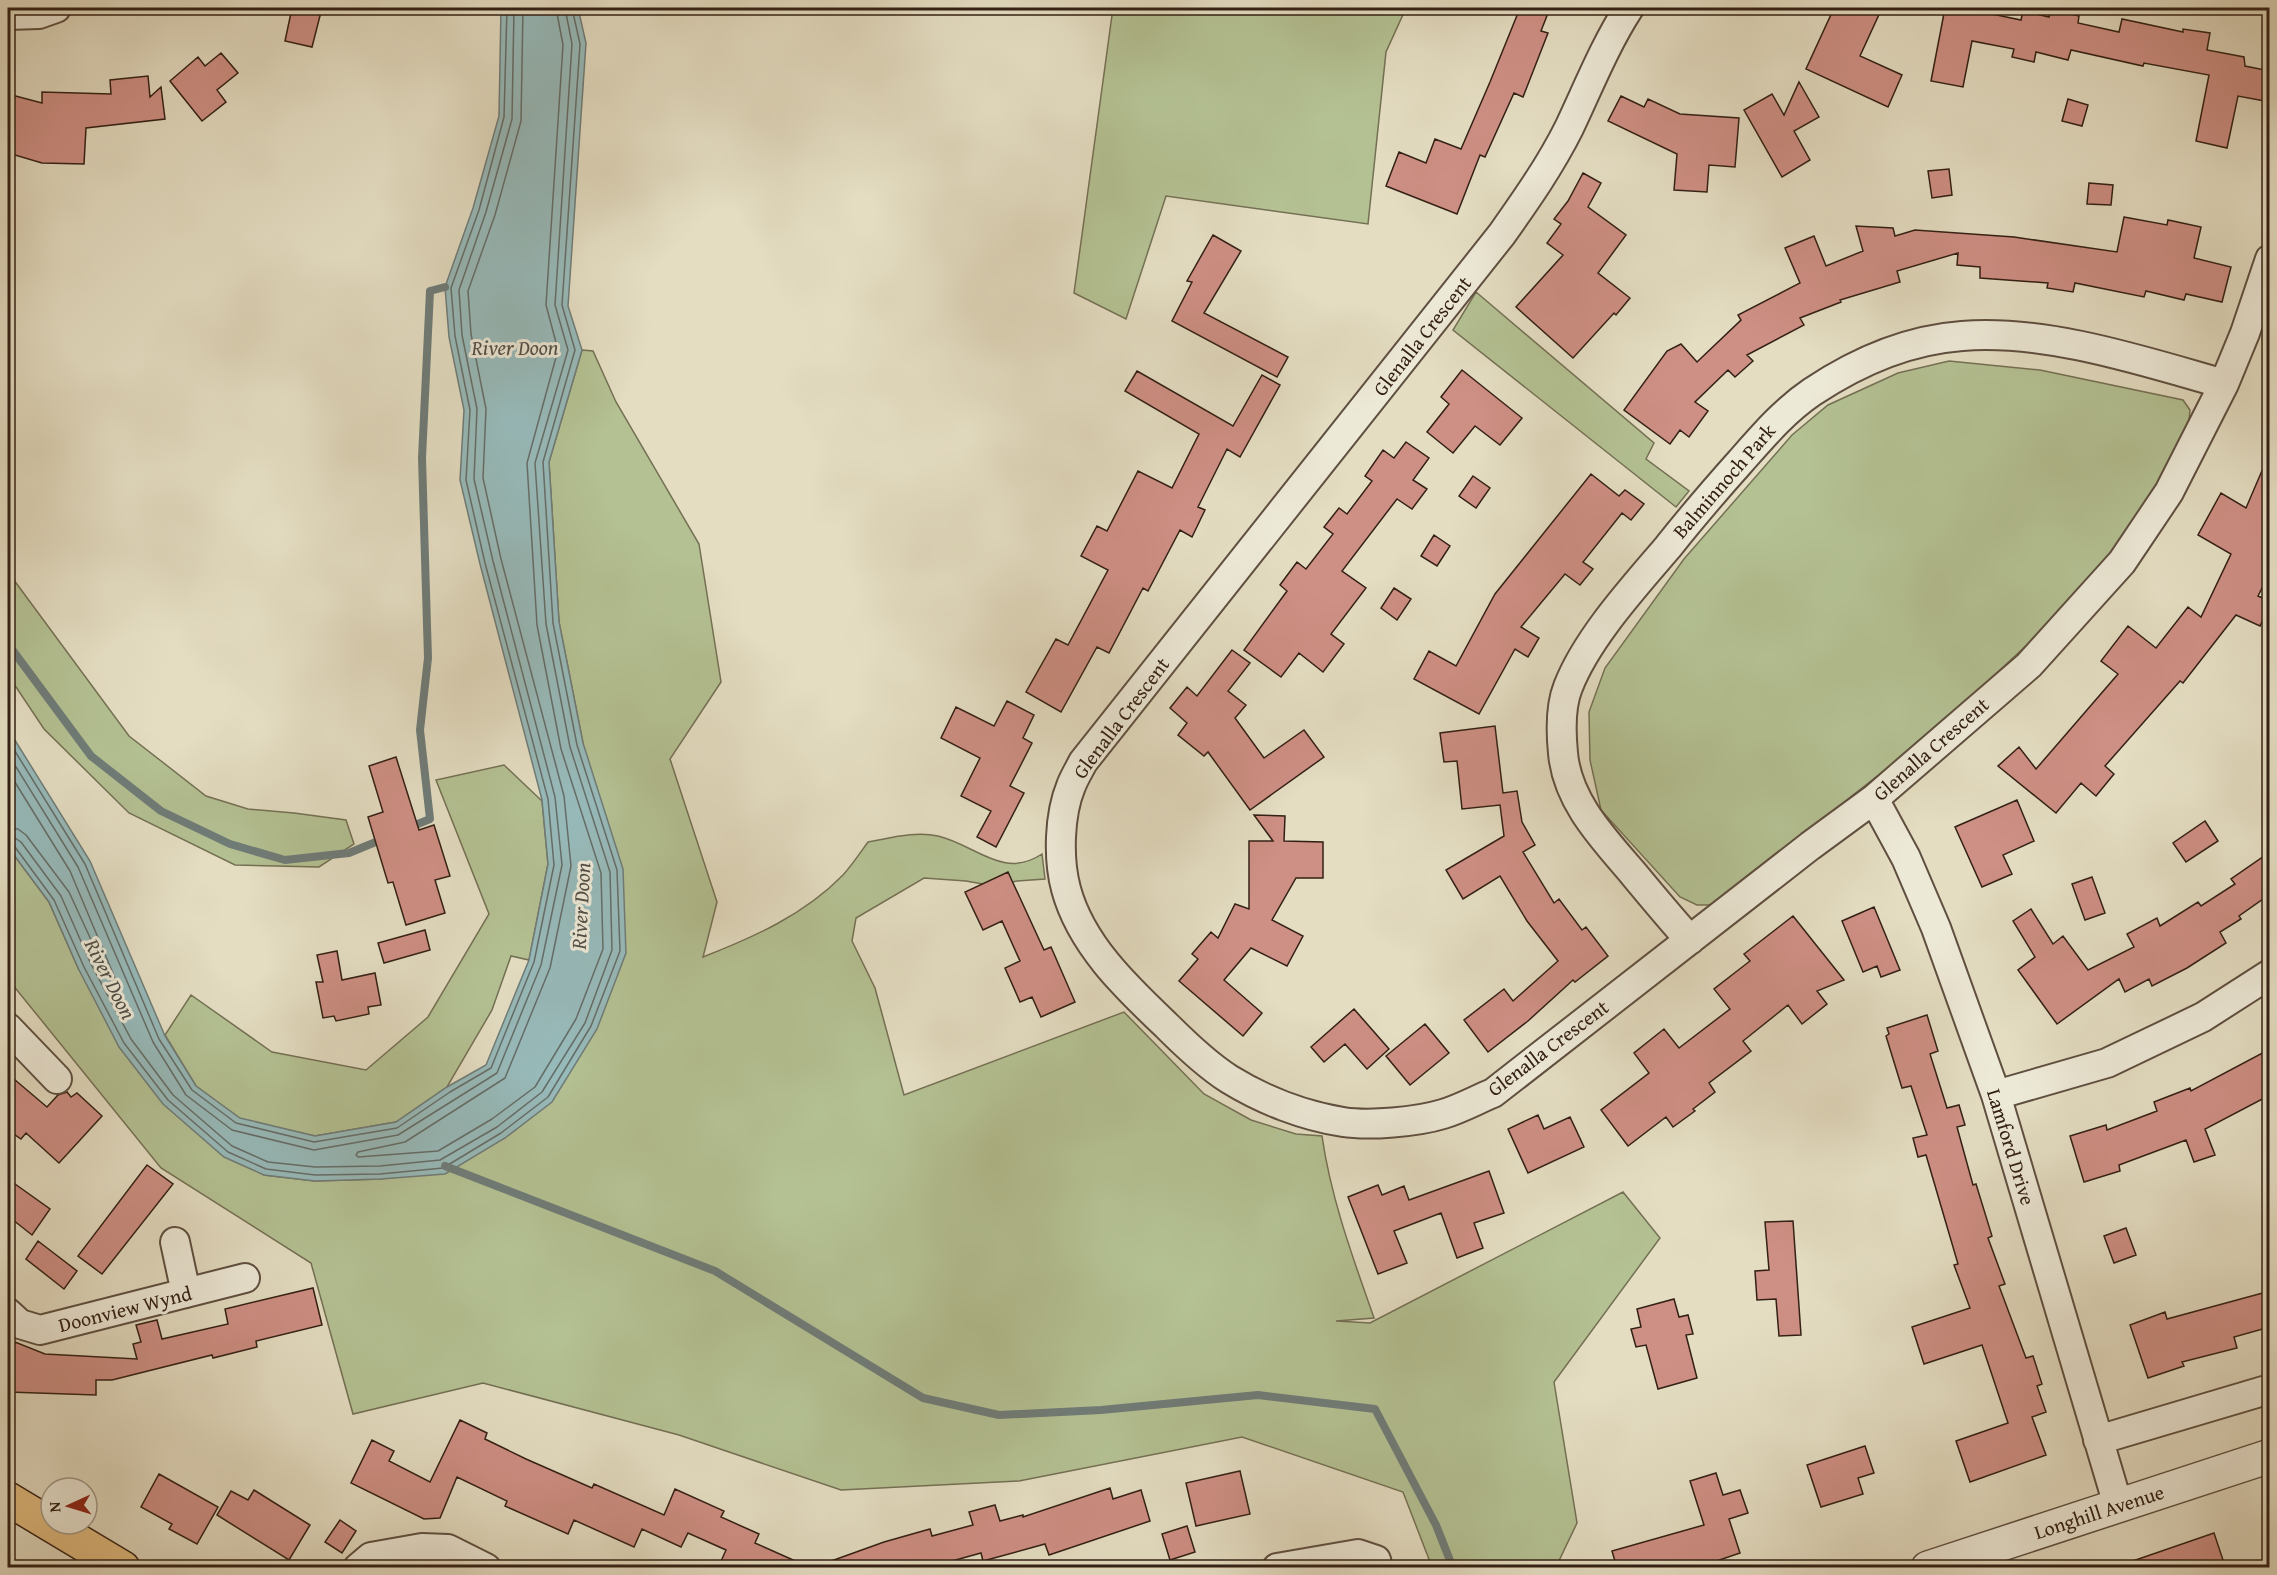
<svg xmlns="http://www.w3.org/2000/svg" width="2277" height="1575" font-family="'Gentium Book Plus',serif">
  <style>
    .green { fill: #b4c193; stroke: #747054; stroke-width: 1.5 }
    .water { fill: #97baba; stroke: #6f7c78; stroke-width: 1.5 }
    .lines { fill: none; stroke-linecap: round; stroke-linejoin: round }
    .shore { stroke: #656d68; stroke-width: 1.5 }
    .stream { stroke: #6f7c78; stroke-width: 8 }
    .building { fill: #ce8f84; stroke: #332015; stroke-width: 1.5 }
    .minor-casing { stroke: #5f4f40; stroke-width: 32 }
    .tertiary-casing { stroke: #5f4f40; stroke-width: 36 }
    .primary-casing { stroke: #332015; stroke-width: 36 }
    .minor { stroke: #ede9d7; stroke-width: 28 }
    .tertiary { stroke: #ede9d7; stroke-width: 33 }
    .primary { stroke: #e2be81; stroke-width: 33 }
    .labels { text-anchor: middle; stroke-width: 6; stroke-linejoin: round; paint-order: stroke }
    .street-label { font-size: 20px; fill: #332015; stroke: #ede9d7 }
    .water-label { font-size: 21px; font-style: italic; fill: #514e47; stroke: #ede9d7 }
  </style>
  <rect width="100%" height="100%" fill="#e4ddc2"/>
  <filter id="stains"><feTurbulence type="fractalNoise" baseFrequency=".00333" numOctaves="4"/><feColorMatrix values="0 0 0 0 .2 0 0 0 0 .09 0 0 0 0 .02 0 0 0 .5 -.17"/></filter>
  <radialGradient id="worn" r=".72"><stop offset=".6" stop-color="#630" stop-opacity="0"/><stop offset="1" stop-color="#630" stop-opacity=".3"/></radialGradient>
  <!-- green -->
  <path class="green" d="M1113,8H1406L1386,52L1368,224L1166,196L1126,319L1074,293Z
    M1476,292L1654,443L1646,459L1689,491L1676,507L1453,330Z
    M582,350L593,351L616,402L699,544L721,682L670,759L717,902L703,957C754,937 804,915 843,875C852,865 860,853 868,842C891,838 915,831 938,836C976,845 1003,880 1042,854L1045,879L1017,881L994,886L966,881L924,878L856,918L852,941L875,988L904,1095L1124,1012L1204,1094L1251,1120L1296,1134L1322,1136C1331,1199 1353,1258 1374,1318L1336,1321L1370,1323L1623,1192L1660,1238L1554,1382L1577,1523L1556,1567H1432L1403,1492L1242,1437L1019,1481L841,1490L679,1435L483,1383L353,1414L311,1263L161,1168L8,979V847L49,902L79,970L264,1175L315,1181L381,1179L505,1138L583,743L559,622L549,462Z
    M1949,361L2040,370L2183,400L2190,410L2188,432L2147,525L2046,627L1938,728L1714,905H1697L1680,897L1601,810L1590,760L1589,712L1605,668L1684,559L1792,435L1828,405L1898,373Z
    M8,572L129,736L206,796L248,809L294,813L346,820L354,844L319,867L235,865L129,813L44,729L8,675Z
    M504,765L542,801L548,864L529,960L511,956L492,1010L447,1087L396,1122L315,1136L240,1119L196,1086L165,1035L191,995L272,1052L366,1070L428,1017L489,914L436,780Z"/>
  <!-- water -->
  <path class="water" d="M501,8H578L586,43L568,306L582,350L549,462L559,622L583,743L623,869L626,953L597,1029L552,1102L505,1138L445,1174L381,1179L315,1181L264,1175L224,1157L163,1104L119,1047L79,970L49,902L8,847V729L90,861L165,1036L196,1086L240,1118L315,1136L396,1122L447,1087L486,1065L529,960L548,864L542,800L480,564L460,480L464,410L449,337L445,287L473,208L499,116Z"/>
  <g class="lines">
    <!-- shore -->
    <path class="shore" d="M523,8L521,121L495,215L468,291L471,334L486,409L483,478L501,559L564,796L571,866L550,968L505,1078L405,1142L358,1152L356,1155L358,1157L438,1151L492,1119L535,1087L576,1019L603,949L601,873L561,749L537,625L527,463L558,350L546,305L563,45L556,8
      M8,740L85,864L159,1039L192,1090L236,1123L314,1142L397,1128L450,1092L491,1068L534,962L554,865L548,799L485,563L466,480L470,410L455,336L451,288L479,210L504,117L507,8
      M8,754L78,867L153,1042L186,1095L232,1130L314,1150L398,1135L497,1073L541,965L562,865L555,797L493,561L474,479L477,409L462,335L459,290L486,212L512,119L514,8
      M8,771L70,871L115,978L114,981H110L69,892L26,835L18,829L8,828
      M8,837L15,838L21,842L61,896L91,964L131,1039L173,1095L232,1146L268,1162L315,1167L380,1166L440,1160L497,1127L542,1092L585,1023L612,950L610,872L570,747L546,624L535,463L568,350L555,305L572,44L565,8
      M8,844L15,847L54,900L84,967L124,1043L168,1100L228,1152L266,1169L315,1175L380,1174L443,1168L501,1133L548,1097L591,1026L620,951L617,870L577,745L553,623L543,462L575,350L562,305L580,44L572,8"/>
    <!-- stream -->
    <path class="stream" d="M8,644L91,756L161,811L230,844L285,860L349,853L383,839
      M408,828L430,819L420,730L428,658L422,458L430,291L445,287
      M445,1166L715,1271L923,1398L999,1415L1101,1410L1258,1395L1375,1409L1436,1525L1453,1568"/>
  </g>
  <!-- building -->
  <path class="building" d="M292,8H322L312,47L285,41Z
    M1520,8H1550L1541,31L1548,33L1523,97L1514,93L1485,157L1480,155L1457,214L1386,186L1399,152L1426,163L1435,139L1461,149L1490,82Z
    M1834,8H1882L1860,56L1902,75L1888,107L1806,69Z
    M1945,8H1982V12L2021,20L2023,11L2049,17L2051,9L2079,16L2078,23L2119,32L2122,19L2183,32V29L2210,33L2207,50L2244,57L2245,66L2270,71L2265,101L2238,96L2227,148L2196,141L2209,75L2144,63L2143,66L2071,50L2068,60L2036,52L2034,62L2012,57L2014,49L1972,41L1963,87L1931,81Z
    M221,53L238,73L217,90L226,102L202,121L170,81L198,57L205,66Z
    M148,76L150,97L161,87L165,119L86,128L84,164L42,163L8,153V94L42,103V92L111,94L110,80Z
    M1799,82L1819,117L1794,131L1810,160L1782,177L1744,110L1772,94L1784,115Z
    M1621,96L1644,107L1648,99L1680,114L1739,118L1735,167L1709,165L1707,192L1674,190L1677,154L1608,121Z
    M2068,99L2088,105L2082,126L2062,121Z
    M1949,169L1952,195L1932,198L1928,171Z
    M1583,173L1601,183L1588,207L1626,235L1598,273L1630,298L1616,315L1614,313L1573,358L1516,307L1563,255L1547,243L1561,224L1554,219L1568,201Z
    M2089,183L2113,185L2111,205L2087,204Z
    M2124,217L2167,225L2168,220L2201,227L2194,258L2231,267L2222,302L2186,294L2184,300L2146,291L2144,297L2075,283L2073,292L2047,288L2048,283L1980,278V267L1957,265L1958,253L1897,271L1900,282L1840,300L1841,302L1800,318L1804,325L1747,355L1753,361L1735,377L1728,370L1695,402L1708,411L1689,437L1680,430L1670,444L1624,410L1667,351L1681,344L1697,362L1741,320L1738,315L1800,283L1785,248L1814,236L1826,266L1863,251L1856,226L1893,228L1895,236L1915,230L2014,237L2117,252Z
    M1213,235L1241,251L1204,313L1288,357L1277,377L1172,321L1192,282L1187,281Z
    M1462,370L1522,418L1500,445L1475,426L1453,453L1427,432L1449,404L1441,397Z
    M1137,371L1233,426L1262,375L1280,385L1240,457L1227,449L1198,507L1205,510L1192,537L1180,530L1148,591L1143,588L1109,653L1097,647L1061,712L1026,692L1056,639L1068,645L1108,570L1081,556L1097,526L1107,531L1138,471L1172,488L1199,434L1125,391Z
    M1406,442L1429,458L1413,480L1427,489L1412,509L1397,499L1342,571L1366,588L1331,634L1344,644L1323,672L1299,653L1281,677L1244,650L1287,591L1280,585L1297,562L1306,569L1333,534L1324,527L1339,508L1347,514L1372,481L1365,476L1383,450L1394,458Z
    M2270,452V572L2258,596L2270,601V606L2260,626L2236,615L2183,683L2180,681L2105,766L2114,774L2096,796L2081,783L2056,813L1998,766L2019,747L2036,769L2118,674L2101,661L2128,626L2156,648L2188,607L2201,617L2231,554L2198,535L2221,493L2246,508Z
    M1591,474L1619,496L1625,490L1644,504L1631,520L1622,513L1583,562L1593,569L1580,585L1565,574L1521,627L1539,638L1528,657L1515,649L1479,714L1414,679L1429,651L1456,666L1495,594Z
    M1473,476L1490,488L1476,508L1459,496Z
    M1434,535L1450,546L1437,566L1421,556Z
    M1394,588L1411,599L1397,620L1381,608Z
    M1232,650L1250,663L1228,691L1246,705L1235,718L1264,758L1304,730L1324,757L1250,810L1208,752L1204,756L1178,735L1187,723L1170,708L1187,687L1197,696Z
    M1007,701L1034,715L1023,738L1032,743L1010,786L1024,793L996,847L977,837L991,811L961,796L980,758L941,738L956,707L994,726Z
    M1495,726L1503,793L1517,791L1522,822L1535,845L1523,852L1554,903L1559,899L1582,930L1586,927L1608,956L1575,982L1573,980L1528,1021L1488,1052L1464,1020L1504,989L1513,1001L1558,961L1527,921L1500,876L1463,899L1446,870L1504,836L1500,805L1462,809L1457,761L1444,762L1440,733Z
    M396,757L419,830L434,825L450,876L435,880L445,913L406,925L393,882L388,883L368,817L383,812L369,766Z
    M2017,800L2034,841L2003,855L2012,874L1982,887L1955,827Z
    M1254,815L1285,816L1284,841L1323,842V878H1296L1272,920L1303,936L1287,966L1251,948L1224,980L1262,1013L1243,1036L1179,981L1198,959L1192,954L1211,932L1218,938L1235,904L1249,909V841H1273Z
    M2205,821L2218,841L2186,862L2173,843Z
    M2270,852V894L2239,916L2241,919L2220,932L2226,943L2187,968L2152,986L2149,979L2125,992L2119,979L2057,1024L2018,970L2035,957L2013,921L2031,909L2053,944L2063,936L2088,970L2134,947L2127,934L2157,918L2160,926L2198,902L2201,906L2235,884L2231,879Z
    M1008,872L1044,950L1051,947L1075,1002L1041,1017L1032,997L1020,1002L1005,968L1020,961L1002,921L983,930L965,892Z
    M2092,877L2105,913L2085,920L2072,884Z
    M1874,907L1900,970L1881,977L1877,966L1863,972L1842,921Z
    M1793,916L1844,980L1817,991L1827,1004L1802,1024L1788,1005L1743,1041L1751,1051L1709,1083L1715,1092L1693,1109L1695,1111L1673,1127L1666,1117L1628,1146L1601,1110L1649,1073L1634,1053L1664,1029L1679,1048L1730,1009L1714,989L1750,961L1744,954Z
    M425,930L430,950L384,963L378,943Z
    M337,951L342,980L375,973L381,1005L368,1007L369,1014L336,1021L334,1016L323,1018L316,982H323L317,955Z
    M1354,1009L1389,1049L1367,1069L1345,1044L1324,1062L1311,1047Z
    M1927,1015L1938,1051L1930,1054L1947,1108L1959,1105L1965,1125L1957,1127L1973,1185L1976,1184L1992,1236L1988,1238L2005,1284L1999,1286L2026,1358L2033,1356L2042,1384L2037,1386L2046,1412L2032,1417L2046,1455L1970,1482L1956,1441L2008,1423L1982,1345L1924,1364L1912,1327L1970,1308L1954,1265L1958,1264L1926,1155L1918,1157L1913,1138L1927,1135L1911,1086L1902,1088L1886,1036L1889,1034L1887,1028Z
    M1425,1024L1449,1053L1410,1085L1386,1056Z
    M2270,1049V1095L2205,1129L2215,1155L2194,1162L2186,1140L2119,1165L2120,1171L2084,1182L2070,1136L2106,1125L2107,1130L2157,1111L2154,1102L2190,1088L2191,1091Z
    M8,1074L47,1107L58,1095L67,1092L71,1097L77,1093L102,1116L59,1163L26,1133L21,1139L8,1130Z
    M1538,1115L1544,1129L1570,1117L1584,1147L1528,1173L1508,1129Z
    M147,1165L173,1184L102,1274L78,1256Z
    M1489,1171L1504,1213L1474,1223L1483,1248L1457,1258L1441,1213L1394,1231L1407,1263L1378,1274L1348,1197L1378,1185L1382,1195L1404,1186L1409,1200Z
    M8,1179L50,1209L32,1235L8,1216Z
    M1793,1221L1801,1335L1779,1336L1776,1299L1757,1300L1755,1271L1769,1270L1765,1222Z
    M2126,1228L2136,1255L2114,1263L2104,1236Z
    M38,1241L77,1271L64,1289L26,1259Z
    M313,1288L322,1325L256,1341L257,1347L213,1358L212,1355L112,1380H96V1395L8,1392V1350L12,1352L15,1342L45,1354L137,1359L133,1344L141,1342L136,1325L157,1320L162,1339L228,1324L225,1309Z
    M2270,1291V1327L2234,1337L2237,1348L2182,1362L2184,1366L2148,1378L2130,1325L2165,1312L2167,1319Z
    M1674,1299L1679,1317L1688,1315L1693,1334L1686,1335L1697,1378L1658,1389L1646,1345L1636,1347L1631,1329L1641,1327L1637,1309Z
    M460,1420L487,1433L485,1439L526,1459L592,1488L594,1484L664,1515L675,1489L724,1511L721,1517L759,1534L755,1543L811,1568H718L726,1550L688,1533L681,1547L642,1529L634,1547L574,1520L568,1534L505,1506L507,1501L457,1477L440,1518L424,1519L351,1483L372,1440L394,1451L389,1461L430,1482Z
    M1865,1446L1874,1473L1858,1478L1863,1494L1821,1507L1807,1465Z
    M1240,1471L1250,1514L1196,1526L1186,1483Z
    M1716,1473L1723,1495L1740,1490L1748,1513L1729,1519L1740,1553L1696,1568H1617L1612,1551L1704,1525L1690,1481Z
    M159,1474L218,1507L197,1544L169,1529L172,1524L141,1507Z
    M1110,1488L1113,1499L1141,1490L1150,1521L1049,1555L1045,1544L983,1561L981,1553L941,1564L942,1568H821L820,1565L884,1542L930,1529L932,1536L973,1525L969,1512L995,1505L1000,1521L1023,1515V1517Z
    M254,1490L310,1525L289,1560L217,1515L231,1491L248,1500Z
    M340,1520L356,1531L342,1553L325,1542Z
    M1187,1526L1195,1552L1170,1560L1162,1534Z
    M2214,1533L2224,1563L2210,1568H2125L2124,1564Z"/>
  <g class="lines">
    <!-- minor casing -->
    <g class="minor-casing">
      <path id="minor" d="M1629,8C1605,45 1588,88 1569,128C1550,166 1526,200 1502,234L1083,762C1079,770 1074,778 1071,786C1059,815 1058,859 1066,889C1081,945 1127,988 1167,1026C1186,1045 1207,1065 1229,1079C1263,1100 1304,1116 1343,1122C1369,1126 1417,1122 1443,1114C1460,1109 1476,1100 1493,1093L1810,846L1874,799L2029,665L2122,562L2169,492L2224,384L2245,333L2270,259
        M8,15L39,14L56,8
        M1874,799L1906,858L1936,928L1996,1095L2118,1505
        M1690,940C1670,918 1651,895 1632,872C1603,838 1567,801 1563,753C1561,733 1560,707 1568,687C1587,638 1634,587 1668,547C1691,518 1715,490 1740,462C1763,436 1784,411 1812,392C1857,362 1907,340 1962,336C2046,329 2143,361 2224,384
        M8,1028L57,1079
        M1996,1095L2107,1063L2203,1017L2270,974
        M175,1242L186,1293
        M8,1313L20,1324L40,1330L245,1278
        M2098,1440L2270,1389
        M358,1568L371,1557L422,1548L448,1549L486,1568
        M1277,1568L1358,1554L1376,1560L1378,1568"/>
    </g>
    <!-- tertiary casing -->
    <g class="tertiary-casing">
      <path id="tertiary" d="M1928,1568L2270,1456"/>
    </g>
    <!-- primary casing -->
    <g class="primary-casing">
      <path id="primary" d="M8,1499L123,1568"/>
    </g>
    <!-- minor -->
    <use href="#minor" class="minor"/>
    <!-- tertiary -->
    <use href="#tertiary" class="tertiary"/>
    <!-- primary -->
    <use href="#primary" class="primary"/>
  </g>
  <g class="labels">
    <!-- street labels -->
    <g class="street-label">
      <text transform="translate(1422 336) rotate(-52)" y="7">Glenalla Crescent</text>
      <text transform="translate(1724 481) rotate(-49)" y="7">Balminnoch Park</text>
      <text transform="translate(1121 718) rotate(-53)" y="7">Glenalla Crescent</text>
      <text transform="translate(1931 749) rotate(-41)" y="7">Glenalla Crescent</text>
      <text transform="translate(1548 1048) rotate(-37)" y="7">Glenalla Crescent</text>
      <text transform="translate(2011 1147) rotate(73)" y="7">Lamford Drive</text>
      <text transform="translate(125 1309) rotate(-14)" y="7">Doonview Wynd</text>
      <text transform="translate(2099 1512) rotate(-18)" y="7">Longhill Avenue</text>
    </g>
    <!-- water labels -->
    <g class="water-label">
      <text x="515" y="355">River Doon</text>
      <text transform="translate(581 906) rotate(-87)" y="7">River Doon</text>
      <text transform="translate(110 979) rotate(63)" y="7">River Doon</text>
    </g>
  </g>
  <!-- margin -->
  <rect width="2277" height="1575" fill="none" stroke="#e4ddc2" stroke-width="30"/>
  <rect x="9" y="9" width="2259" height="1557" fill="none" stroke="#332015" stroke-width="3"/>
  <rect x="15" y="15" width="2247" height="1545" fill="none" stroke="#332015" stroke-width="1.5"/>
  <!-- north arrow -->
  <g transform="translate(69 1506) rotate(266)"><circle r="28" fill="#ede9d7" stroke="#a39989" stroke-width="1.5"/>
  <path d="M0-4.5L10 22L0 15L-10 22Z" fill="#8f2418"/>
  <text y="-9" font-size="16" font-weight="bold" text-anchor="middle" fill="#332015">N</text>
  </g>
  <rect width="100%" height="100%" filter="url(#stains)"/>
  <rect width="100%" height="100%" fill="url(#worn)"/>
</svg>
